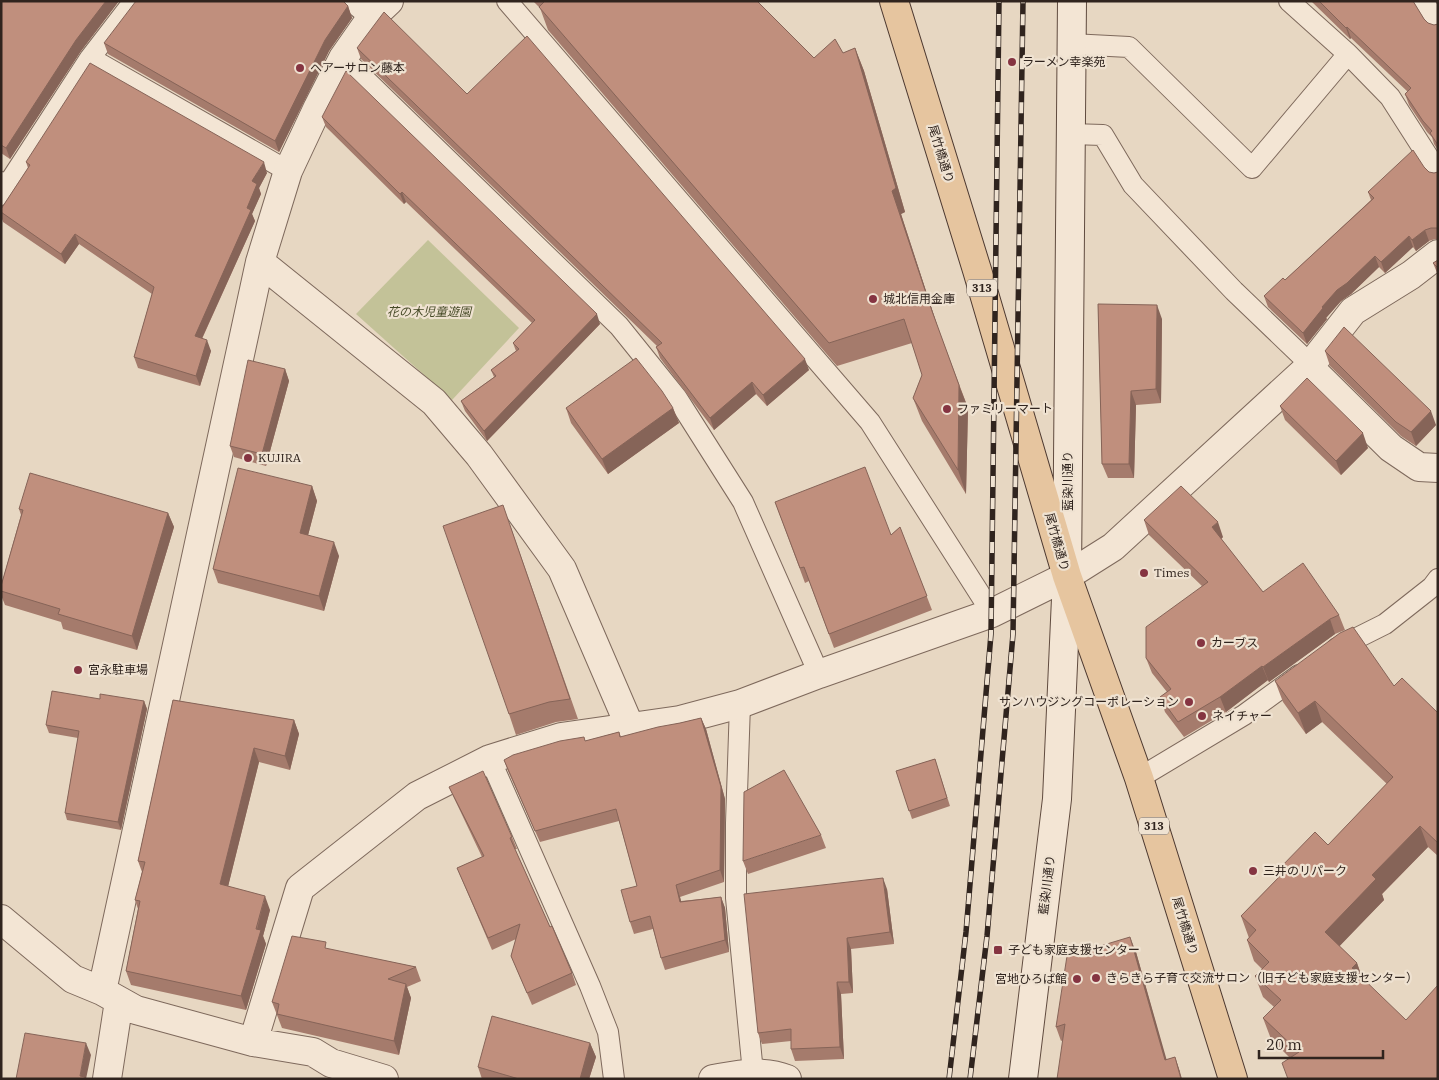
<svg xmlns="http://www.w3.org/2000/svg" width="1439" height="1080" font-family="'IBM Plex Serif','Noto Sans JP',serif">
  <style>
    .green { fill: #c3c298 }
    .lines { fill: none; stroke-linecap: round; stroke-linejoin: round }
    .lane-casing { stroke: #7e695c; stroke-width: 22 }
    .street-casing { stroke: #7e695c; stroke-width: 30 }
    .secondary-casing { stroke: #604b3f; stroke-width: 30 }
    .primary-casing { stroke: #4d3930; stroke-width: 30 }
    .lane { stroke: #f3e5d4; stroke-width: 20 }
    .street { stroke: #f3e5d4; stroke-width: 28 }
    .secondary { stroke: #f3e5d4; stroke-width: 28 }
    .primary { stroke: #e6c59f; stroke-width: 28 }
    .rail-casing { stroke: #30241e; stroke-width: 5.5 }
    .rail { stroke: #efe2d1; stroke-width: 4; stroke-dasharray: 11; stroke-linecap: butt }
    .wall { fill: #a57b6c }
    .shaded-wall { fill: #866458 }
    .building { fill: #c08f7d; stroke: #866458 }
    .poi-dot { fill: #853441; stroke: #efe2d1; stroke-width: 2 }
    .labels { text-anchor: middle; stroke-width: 4.5; stroke-linejoin: round; paint-order: stroke }
    .shield { fill: #efe2d1; stroke: #695d54; stroke-width: 1 }
    .shield-label { font-size: 11px; font-weight: bold; fill: #30241e }
    .poi-label { font-size: 12px; fill: #30241e; stroke: #efe2d1; text-anchor: start }
    .street-label { font-size: 12px; fill: #30241e; stroke: #efe2d1 }
    .park-label { font-size: 12px; font-style: italic; fill: #464a27; stroke: #efe2d1 }
  </style>
  <rect width="100%" height="100%" fill="#e7d7c2"/>
  <!-- green -->
  <path class="green" d="M428,240L519,328L452,400L356,314Z"/>
  <g class="lines">
    <!-- lane casing -->
    <g class="lane-casing">
      <path id="lane" d="M351,1L371,18
        M507,1L870,422L992,613
        M1423,1L1438,24
        M1071,44L1129,47L1252,168L1348,54L1289,1
        M1348,54L1390,97L1438,172
        M90,58L288,171
        M343,58L619,326L677,398L743,502L819,674
        M1070,134L1103,135L1133,185L1234,291L1308,362
        M1,195L90,58L134,1
        M1337,648L1385,624L1432,587L1438,579
        M740,704L736,823V898L753,1073
        M490,759L590,986L608,1032L614,1079
        M1139,778L1244,715L1299,675"/>
    </g>
    <!-- street casing -->
    <g class="street-casing">
      <path id="street" d="M1,186L5,189
        M260,262L434,402L479,455L562,569L630,727
        M1308,362L1309,367L1391,448L1419,467L1438,468
        M1,919L73,979L102,991L136,1010L253,1042L313,1052L331,1063L384,1079
        M102,991L260,262L288,171L318,107L343,58L371,18L389,1
        M253,1042L300,888L417,796L490,759L561,737L680,720L740,704L819,674L992,613L1067,576L1113,547L1309,367L1353,311L1411,275L1438,254
        M107,1079L119,1001
        M713,1079C737,1075 763,1069 787,1079"/>
    </g>
    <!-- secondary casing -->
    <g class="secondary-casing">
      <path id="secondary" d="M1023,1079L1057,799L1067,576L1072,1"/>
    </g>
    <!-- primary casing -->
    <g class="primary-casing">
      <path id="primary" d="M894,1L977,270L1067,576L1139,778L1233,1079"/>
    </g>
    <!-- lane -->
    <use href="#lane" class="lane"/>
    <!-- street -->
    <use href="#street" class="street"/>
    <!-- secondary -->
    <use href="#secondary" class="secondary"/>
    <!-- primary -->
    <use href="#primary" class="primary"/>
    <!-- rail casing -->
    <g class="rail-casing">
      <path id="rail" d="M949,1079L966,932L991,634L999,1
        M970,1079L987,936L1013,634L1023,1"/>
    </g>
    <!-- rail -->
    <use href="#rail" class="rail"/>
  </g>
  <!-- wall -->
  <path class="wall" d="M1,1H119L81,51L10,159L1,153Z
    M533,1H757L814,58L843,53L855,48L864,71L905,212L901,214L938,328L968,408L966,494L922,421L913,398L922,375L912,343L837,366L548,30L540,8Z
    M1311,1H1413L1424,19L1428,23L1434,25L1438,24V150L1434,144L1432,137L1427,132L1409,105L1405,94L1408,92L1351,38L1350,39Z
    M348,6L352,18L329,51L279,152L108,54L104,43Z
    M357,48L467,94L809,370L767,406L756,394L714,430L660,358L656,347L657,346L361,59Z
    M322,117L600,324L487,441L465,411L461,401L494,377L491,370L516,351L513,343L532,323L406,202L404,204L326,127Z
    M26,162L267,173L259,188L261,194L252,214L255,221L202,339L211,351L200,386L138,368L134,357L152,294L79,244L65,264L3,222L1,216V209L28,168Z
    M1424,167L1429,172L1434,173L1438,172V239H1435L1429,241L1416,251L1413,247L1385,273L1379,267L1351,294L1341,301L1326,318L1327,319L1307,344L1268,307L1264,296L1285,280L1371,200L1368,192Z
    M1438,260V275L1433,263Z
    M1098,304L1162,319L1161,403L1136,405L1134,478H1108L1102,464Z
    M1325,351L1436,425L1416,446L1401,436L1330,366Z
    M285,369L289,381L266,466L234,457L230,446Z
    M1280,406L1368,448L1341,475L1285,420Z
    M566,408H673L679,423L608,474L571,423Z
    M312,486L317,501L308,535L339,556L324,611L218,583L213,569Z
    M775,502L891,535L900,527L932,610L834,648L809,581L805,583Z
    M19,509L168,513L174,527L137,650L63,629L61,622L5,605L1,595V586L21,515Z
    M1144,520L1223,537L1221,539L1263,592L1339,615L1345,630L1335,634L1269,682L1268,680L1226,712L1184,737L1165,712L1160,697L1167,692L1152,673L1146,658L1202,586L1149,535Z
    M510,525L578,719L556,722L516,735L509,714Z
    M1275,681L1394,686L1438,713V856L1428,847L1382,894L1384,900L1339,946L1357,963L1362,977L1438,1079L1290,1058L1271,1039L1263,1018L1274,1007L1263,997L1255,976L1262,969L1254,961L1247,940L1249,938L1241,916L1280,876L1278,870L1328,845L1387,784L1322,722L1306,734L1283,702Z
    M100,699L144,701L147,709L121,830L67,820L65,813L78,738L49,733L46,725Z
    M173,700L294,720L299,734L290,770L259,762L228,886L270,910L263,936L266,944L246,1010L131,985L126,971L138,909L135,900L142,872L138,861Z
    M701,718L706,729L725,799L724,882L680,897L681,901L721,897L725,908L729,952L665,970L661,958L653,929L634,934L630,922L637,886L619,821L540,842L508,771L504,760L585,741L619,732L621,737Z
    M935,759L950,806L912,819L896,771Z
    M449,787L512,837L517,849H515L550,927L572,973L576,985L532,1005L511,956L516,939L492,950L457,868L482,857L454,798Z
    M821,835L826,848L748,874L743,861Z
    M887,889L894,944L851,949L853,993L841,994L844,1059L795,1061L791,1049V1041L762,1044L758,1033Z
    M328,949L416,967L421,981L407,987L411,998L399,1055L282,1028L272,1002Z
    M1136,952L1166,1060L1175,1057L1180,1072L1063,1040L1061,1041L1056,1027Z
    M590,1043L596,1057L589,1079H482L478,1067Z"/>
  <!-- shaded-wall -->
  <path class="shaded-wall" d="M106,1H119L81,51L10,159L6,148L76,40Z
    M348,6L352,18L329,51L279,152L275,141L325,40Z
    M1347,27L1351,38L1350,39L1346,28Z
    M855,48L864,71L905,212L901,214L940,334L932,311L892,191Z
    M264,162L267,173L259,188L261,194L252,214L255,221L198,347L195,336L247,208L252,181Z
    M402,192L406,202L404,204L400,194Z
    M1425,230L1429,241L1416,251L1412,240Z
    M75,234L79,244L65,264L61,254Z
    M1409,236L1413,247L1385,273L1381,262Z
    M1375,256L1379,267L1351,294L1341,301L1326,318L1327,319L1307,344L1303,333L1322,307L1337,290Z
    M1157,305L1162,319L1161,403L1156,389Z
    M597,314L600,324L487,441L484,431Z
    M207,340L211,351L200,386L196,376Z
    M805,359L809,370L767,406L763,395Z
    M285,369L289,381L266,466L262,454Z
    M752,382L756,394L714,430L710,418Z
    M959,385L968,408L966,494L958,470Z
    M1131,391L1136,405L1134,478L1129,464Z
    M673,408L679,423L608,474L602,459Z
    M1431,411L1436,425L1416,446L1411,432Z
    M1363,433L1368,448L1341,475L1336,461Z
    M312,486L317,501L305,547L300,533Z
    M168,513L174,527L137,650L132,636Z
    M1218,522L1223,537L1218,542L1212,527Z
    M334,542L339,556L324,611L319,596Z
    M1330,619L1335,634L1269,682L1263,667Z
    M1262,666L1268,680L1226,712L1220,697Z
    M144,701L147,709L121,830L118,822Z
    M1315,701L1322,722L1306,734L1298,713Z
    M701,718L706,729L725,799L724,882L720,870Z
    M294,720L299,734L290,770L285,756Z
    M254,748L259,762L225,899L220,884Z
    M1420,826L1428,847L1382,894L1384,900L1333,953L1325,932L1372,875Z
    M883,878L887,889L894,944L890,932Z
    M676,885L680,897L684,913L680,902Z
    M265,896L270,910L263,936L266,944L246,1010L241,996Z
    M721,897L725,908L729,952L725,940Z
    M1130,937L1136,952L1171,1075L1165,1060Z
    M847,938L851,949L853,993L849,982Z
    M1357,963L1364,984L1352,968Z
    M837,982L841,994L844,1059L840,1047Z
    M406,984L411,998L399,1055L394,1041Z
    M86,1043L91,1055L86,1079H81L80,1076Z
    M590,1043L596,1057L589,1079H580Z
    M1175,1057L1180,1072L1182,1079H1181Z"/>
  <!-- building -->
  <path class="building" d="M1,1H106L76,40L6,148L1,145Z
    M136,1H343L348,6L325,40L275,141L104,43Z
    M545,1H757L814,58L835,39L843,53L855,48L896,188L892,191L932,311L959,385L958,470L913,398L922,375L904,319L829,343L539,7Z
    M1319,1H1413L1424,19L1428,23L1434,25L1438,24V145L1430,133L1432,131L1423,121L1405,94L1411,88L1347,27L1346,28Z
    M384,12L467,94L527,36L805,359L763,395L752,382L710,418L656,347L662,343L357,48Z
    M90,63L264,162L252,181L257,184L247,208L251,210L195,336L207,340L196,376L134,357L154,287L75,234L61,254L1,212V209L30,165L26,162Z
    M346,71L597,314L484,431L461,401L496,376L491,370L519,349L513,343L535,320L402,192L400,194L322,117Z
    M1413,150L1424,167L1429,172L1434,173L1438,172V228H1431L1425,230L1412,240L1409,236L1381,262L1375,256L1347,283L1337,290L1322,307L1323,308L1303,333L1264,296L1283,278L1285,280L1374,198L1368,192Z
    M1438,260V268L1433,263Z
    M1098,304L1157,305L1156,389L1131,391L1129,464H1102Z
    M1344,327L1431,411L1411,432L1396,422L1325,351Z
    M636,358L662,391L673,408L602,459L566,408Z
    M248,360L285,369L262,454L230,446Z
    M1307,378L1363,433L1336,461L1280,406Z
    M865,467L891,535L900,527L927,596L829,634L804,567L800,568L775,502Z
    M238,468L312,486L300,533L334,542L319,596L213,569Z
    M30,473L168,513L132,636L58,614L60,609L1,591V586L23,510L19,509Z
    M1181,486L1218,522L1212,527L1263,592L1303,563L1339,615L1330,619L1263,667L1262,666L1220,697L1178,722L1160,697L1171,689L1146,658V627L1208,582L1144,520Z
    M503,505L570,699L549,702L509,714L443,526Z
    M1353,627L1394,686L1402,678L1438,713V843L1420,826L1372,875L1376,879L1325,932L1357,963L1352,968L1406,1020L1438,985V1079H1288L1282,1063L1299,1052L1263,1018L1281,1000L1255,976L1269,962L1247,940L1256,930L1241,916L1282,874L1278,870L1315,832L1328,845L1393,777L1315,701L1298,713L1275,681L1340,633Z
    M52,691L100,699V694L144,701L118,822L65,813L79,731L46,725Z
    M173,700L294,720L285,756L254,748L220,884L265,896L256,929L261,930L241,996L126,971L140,901L135,900L145,862L138,861Z
    M701,718L721,787L720,870L676,885L680,902L721,897L725,940L661,958L650,916L630,922L621,890L637,886L616,809L535,831L504,760L513,755L560,741L584,737L585,741L619,732L620,737L658,727L680,723Z
    M935,759L947,798L909,811L896,771Z
    M784,770L821,835L743,861L744,792Z
    M483,771L512,837L510,838L550,927L552,926L572,973L527,993L511,956L520,924L488,938L457,868L484,856L449,787Z
    M883,878L890,932L847,938L849,982H837L840,1047L791,1049V1029L758,1033L744,894Z
    M292,936L326,942L325,948L416,967L388,979L406,984L394,1041L277,1014L279,1004L272,1002Z
    M1130,937L1165,1060L1175,1057L1181,1079H1057L1065,1024L1056,1027L1067,956Z
    M492,1016L590,1043L580,1079H519L478,1067Z
    M25,1033L86,1043L80,1076L85,1077V1079H16Z"/>
  <!-- markers -->
  <g class="poi-dot">
    <circle cx="1012" cy="62" r="5"/>
    <circle cx="300" cy="68" r="5"/>
    <circle cx="873" cy="299" r="5"/>
    <circle cx="947" cy="409" r="5"/>
    <circle cx="248" cy="458" r="5"/>
    <circle cx="1144" cy="573" r="5"/>
    <circle cx="1201" cy="643" r="5"/>
    <circle cx="78" cy="670" r="5"/>
    <circle cx="1189" cy="702" r="5"/>
    <circle cx="1202" cy="716" r="5"/>
    <circle cx="1253" cy="871" r="5"/>
    <rect x="993" y="945" width="10" height="10" rx="2.5"/>
    <circle cx="1096" cy="978" r="5"/>
    <circle cx="1077" cy="979" r="5"/>
  </g>
  <g class="labels">
    <!-- shield labels -->
    <g class="shield">
      <rect x="967" y="279.5" width="30" height="17" rx="4"/>
      <rect x="1139" y="817.5" width="30" height="17" rx="4"/>
    </g>
    <g class="shield-label">
      <text x="982" y="292">313</text>
      <text x="1154" y="830">313</text>
    </g>
    <!-- poi labels -->
    <g class="poi-label">
      <text x="1022" y="66">ラーメン幸楽苑</text>
      <text x="310" y="72">ヘアーサロン藤本</text>
      <text x="883" y="303">城北信用金庫</text>
      <text x="957" y="413">ファミリーマート</text>
      <text x="258" y="462">KUJIRA</text>
      <text x="1154" y="577">Times</text>
      <text x="1211" y="647">カーブス</text>
      <text x="88" y="674">宮永駐車場</text>
      <text x="1179" y="706" text-anchor="end">サンハウジングコーポレーション</text>
      <text x="1212" y="720">ネイチャー</text>
      <text x="1263" y="875">三井のリパーク</text>
      <text x="1008" y="954">子ども家庭支援センター</text>
      <text x="1106" y="982">きらきら子育て交流サロン（旧子ども家庭支援センター）</text>
      <text x="1067" y="983" text-anchor="end">宮地ひろば館</text>
    </g>
    <!-- street labels -->
    <g class="street-label">
      <text transform="translate(941 154) rotate(73)" y="4">尾竹橋通り</text>
      <text transform="translate(1068 481) rotate(-90)" y="4">藍染川通り</text>
      <text transform="translate(1057 542) rotate(74)" y="4">尾竹橋通り</text>
      <text transform="translate(1047 885) rotate(-83)" y="4">藍染川通り</text>
      <text transform="translate(1185 926) rotate(73)" y="4">尾竹橋通り</text>
    </g>
    <!-- park labels -->
    <g class="park-label">
      <text x="429" y="316">花の木児童遊園</text>
    </g>
  </g>
  <!-- border -->
  <rect width="1439" height="1080" fill="none" stroke="#30241e" stroke-width="5"/>
  <!-- scale -->
  <path d="M1259 1050v8h124v-8" fill="none" stroke="#30241e" stroke-width="2.5"/>
  <text x="1266" y="1050" font-size="15" fill="#30241e" stroke="#efe2d1" stroke-width="4" paint-order="stroke">20 m</text>
</svg>
